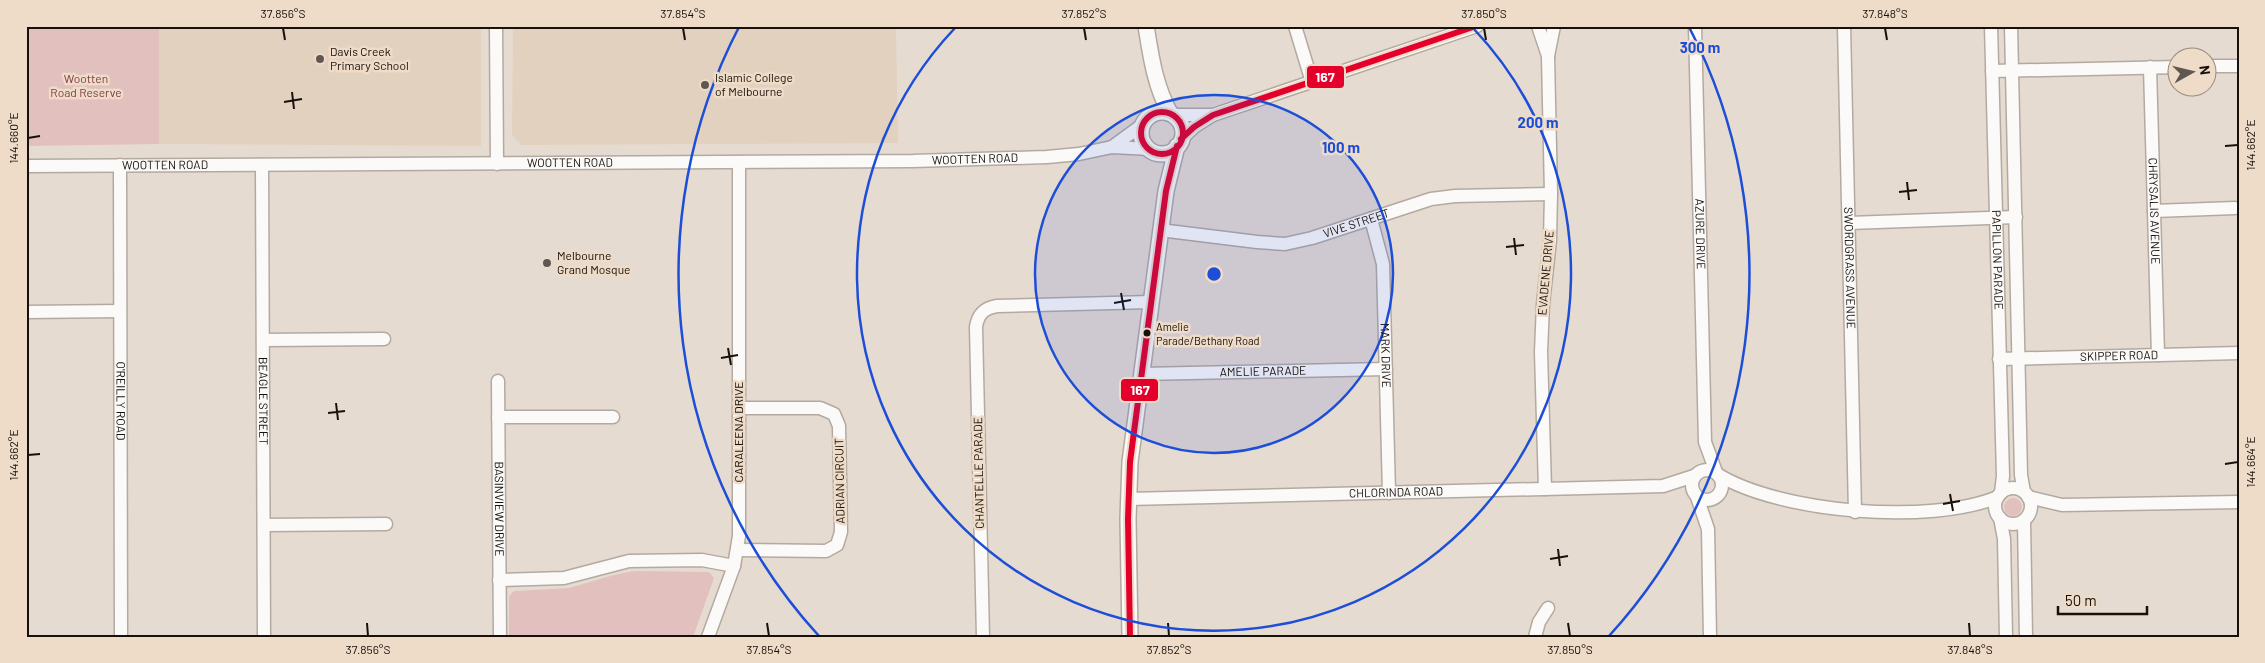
<svg xmlns="http://www.w3.org/2000/svg" width="2265" height="663" font-family="Barlow,sans-serif">
  <style>
    .built { fill: #e3d1bf }
    .green { fill: #e2c0be }
    .lines { fill: none; stroke-linecap: round; stroke-linejoin: round }
    .minor-casing { stroke: #b2aaa1; stroke-width: 15 }
    .tertiary-casing { stroke: #b2aaa1; stroke-width: 18 }
    .minor { stroke: #fbfaf8; stroke-width: 12 }
    .tertiary { stroke: #fbfaf8; stroke-width: 15 }
    .bus-1-casing { stroke: #eedbc8; stroke-width: 10 }
    .bus-1 { stroke: #e4002b; stroke-width: 6 }
    .ticks { fill: none; stroke: #18110b; stroke-width: 2 }
    .ring { fill: none; stroke: #1d4ed8; stroke-width: 2.5 }
    .poi-dot { fill: #605850; stroke: #eedbc8; stroke-width: 2 }
    .bus-dot { fill: #18110b; stroke: #eedbc8; stroke-width: 2 }
    .labels { text-anchor: middle; stroke-width: 5; stroke-linejoin: round; paint-order: stroke }
    .bus-label { font-size: 11px; fill: #18110b; stroke: #eedbc8; text-anchor: start }
    .poi-label { font-size: 12px; fill: #18110b; stroke: #eedbc8; text-anchor: start }
    .park-label { font-size: 12px; fill: #833c47; stroke: #eedbc8 }
    .street-label { font-size: 12px; fill: #18110b; stroke: #eedbc8 }
    .centre { fill: #1d4ed8; stroke: #eedbc8; stroke-width: 2.5 }
    .ring-label { font-size: 15px; text-anchor: middle; font-weight: bold; fill: #1d4ed8; stroke: #eedbc8; stroke-width: 5; stroke-linejoin: round; paint-order: stroke }
    .line-badge { stroke: #eedbc8; stroke-width: 2 }
    .badge-label { font-size: 14px; text-anchor: middle; font-weight: bold; fill: #fff }
    .neatline { fill: none; stroke: #18110b; stroke-width: 2 }
    .ticks-label { font-size: 12px; text-anchor: middle; fill: #18110b }
  </style>
  <rect width="100%" height="100%" fill="#e6dbd0"/>
  <!-- built -->
  <path class="built" d="M159,26H481V146L159,144Z
    M513,26H896L898,143L521,145L512,135Z"/>
  <!-- green -->
  <path class="green" d="M26,26H159V144L26,146Z
    M2004 507a9 9 0 1 1 18 0a9 9 0 1 1-18 0Z
    M634,571L709,572L714,578L693,637H509V596L514,591L569,588L614,575Z"/>
  <g class="lines">
    <!-- minor casing -->
    <g class="minor-casing">
      <g id="minor">
        <path d="M496,26L497,164"/>
        <path d="M1295,26L1312,82"/>
        <path d="M1538,26L1548,56L1551,194L1550,240L1543,304L1541,352L1545,489"/>
        <path id="s1" d="M1695,26L1705,442L1716,472"/>
        <path id="s2" d="M1844,26L1855,512"/>
        <path id="s3" d="M1991,26L2003,476L2001,493"/>
        <path d="M2011,26L2021,475L2024,492"/>
        <path d="M1548,56L1554,26"/>
        <path d="M2208,66H2239"/>
        <path id="s4" d="M2150,67L2158,355"/>
        <path d="M1992,71L2178,67"/>
        <path d="M1173,115H1213"/>
        <path d="M1181,139L1194,127L1213,115L1477,26"/>
        <path d="M1112,147L1142,125"/>
        <path id="s5" d="M120,165L121,637"/>
        <path id="s6" d="M262,165L264,637"/>
        <path id="s7" d="M26,166L913,161L1047,157L1079,154L1112,147L1150,149"/>
        <path d="M2154,211L2235,208"/>
        <path id="s8" d="M1371,219L1383,264L1389,493"/>
        <path d="M1849,223L2016,217"/>
        <path id="s9" d="M1160,230L1257,242L1285,244L1312,238L1431,199L1455,196L1551,194"/>
        <path d="M26,312L120,311"/>
        <path d="M263,340L384,339"/>
        <path id="s10" d="M1999,359L2239,353"/>
        <path id="s11" d="M1142,374L1386,369"/>
        <path id="s12" d="M498,381L500,637"/>
        <path d="M498,417H613"/>
        <circle cx="1707" cy="485" r="15"/>
        <path d="M1717,474C1780,513 1930,525 1998,497"/>
        <circle cx="2013" cy="506" r="18"/>
        <path d="M1697,497L1708,529L1710,637"/>
        <path d="M2028,497L2062,505L2239,502"/>
        <path id="s13" d="M1128,499L1663,486L1694,476"/>
        <path d="M2000,518L2004,539L2006,637"/>
        <path d="M2024,521L2026,637"/>
        <path d="M264,525L386,524"/>
        <path d="M738,550L826,551L837,545L841,532L839,426L834,414L820,408H739"/>
        <path d="M499,580L564,578L629,561L702,560L734,566"/>
        <path d="M708,637L734,566L739,536V162"/>
        <path d="M983,637L976,327C978,314 984,308 997,306L1151,302"/>
        <path d="M1535,637L1539,622L1548,608"/>
      </g>
    </g>
    <!-- tertiary casing -->
    <g class="tertiary-casing">
      <path id="tertiary" d="M1146,26C1151,57 1155,86 1170,113
        M1141 133a21 21 0 1 1 42 0a21 21 0 1 1-42 0Z
        M1130,637L1128,519L1130,462L1166,191L1177,146"/>
    </g>
    <!-- minor -->
    <use href="#minor" class="minor"/>
    <!-- tertiary -->
    <use href="#tertiary" class="tertiary"/>
    <!-- bus-1 casing -->
    <g class="bus-1-casing">
      <path id="bus-1" d="M1141 133a21 21 0 1 1 42 0a21 21 0 1 1-42 0Z
        M1181,139L1194,127L1213,115L1476,26
        M1130,637L1128,519L1130,462L1166,191L1177,146"/>
    </g>
    <!-- bus-1 -->
    <use href="#bus-1" class="bus-1"/>
  </g>
  <!-- ticks -->
  <path class="ticks" d="M283,28L285,40M683,28L685,40M1084,28L1086,40M1484,28L1486,40M1885,28L1887,40M292,92L294,109M284,102L302,99M28,138L40,136M2225,146L2238,145M1907,182L1909,200M1899,192L1917,190M1514,238L1516,255M1506,247L1524,245M1121,293L1124,310M1114,303L1131,300M728,348L731,365M721,358L738,355M336,403L338,420M328,413L345,411M28,455L40,454M2225,464L2238,462M1950,494L1953,511M1943,504L1960,501M1558,549L1560,566M1550,559L1568,556M367,623L368,636M767,623L769,636M1168,623L1169,636M1568,623L1570,636M1969,623L1970,636"/>
  <!-- distance rings -->
  <circle cx="1214" cy="274" r="179" fill="#1d4ed8" fill-opacity=".12"/>
  <g class="ring">
    <circle cx="1214" cy="274" r="179"/>
    <path d="M1473 28A357 357 0 1 1 955 28"/>
    <path d="M819 636A536 536 0 0 1 739 27M1689 27A536 536 0 0 1 1609 636"/>
  </g>
  <!-- markers -->
  <g class="poi-dot">
    <circle cx="320" cy="59" r="5"/>
    <circle cx="705" cy="85" r="5"/>
    <circle cx="547" cy="263" r="5"/>
  </g>
  <circle class="bus-dot" cx="1147" cy="333" r="4.5"/>
  <g class="labels">
    <!-- bus labels -->
    <g class="bus-label">
      <text x="1156" y="331">Amelie<tspan x="1156" dy="14">Parade/Bethany Road</tspan></text>
    </g>
    <!-- poi labels -->
    <g class="poi-label">
      <text x="330" y="56">Davis Creek<tspan x="330" dy="14">Primary School</tspan></text>
      <text x="715" y="82">Islamic College<tspan x="715" dy="14">of Melbourne</tspan></text>
      <text x="557" y="260">Melbourne<tspan x="557" dy="14">Grand Mosque</tspan></text>
    </g>
    <!-- park labels -->
    <g class="park-label">
      <text x="86" y="83">Wootten<tspan x="86" dy="14">Road Reserve</tspan></text>
    </g>
    <!-- street labels -->
    <g class="street-label">
      <text dy="4" stroke="none"><textPath href="#s7" startOffset="949">WOOTTEN ROAD</textPath></text>
      <text dy="4" stroke="none"><textPath href="#s7" startOffset="544">WOOTTEN ROAD</textPath></text>
      <text dy="4" stroke="none"><textPath href="#s7" startOffset="139">WOOTTEN ROAD</textPath></text>
      <text dy="4" stroke="none"><textPath href="#s4" startOffset="144">CHRYSALIS AVENUE</textPath></text>
      <text dy="4" stroke="none"><textPath href="#s9" startOffset="200">VIVE STREET</textPath></text>
      <text dy="4" stroke="none"><textPath href="#s1" startOffset="208">AZURE DRIVE</textPath></text>
      <text dy="4" stroke="none"><textPath href="#s3" startOffset="234">PAPILLON PARADE</textPath></text>
      <text dy="4" stroke="none"><textPath href="#s2" startOffset="242">SWORDGRASS AVENUE</textPath></text>
      <text transform="translate(1546 273) rotate(-85)" y="4">EVADENE DRIVE</text>
      <text dy="4" stroke="none"><textPath href="#s8" startOffset="138">MARK DRIVE</textPath></text>
      <text dy="4" stroke="none"><textPath href="#s10" startOffset="120">SKIPPER ROAD</textPath></text>
      <text dy="4" stroke="none"><textPath href="#s11" startOffset="121">AMELIE PARADE</textPath></text>
      <text dy="4" stroke="none"><textPath href="#s5" startOffset="236">O'REILLY ROAD</textPath></text>
      <text dy="4" stroke="none"><textPath href="#s6" startOffset="236">BEAGLE STREET</textPath></text>
      <text transform="translate(739 432) rotate(-90)" y="4">CARALEENA DRIVE</text>
      <text transform="translate(979 473) rotate(-91)" y="4">CHANTELLE PARADE</text>
      <text transform="translate(840 481) rotate(-91)" y="4">ADRIAN CIRCUIT</text>
      <text dy="4" stroke="none"><textPath href="#s13" startOffset="268">CHLORINDA ROAD</textPath></text>
      <text dy="4" stroke="none"><textPath href="#s12" startOffset="128">BASINVIEW DRIVE</textPath></text>
    </g>
  </g>
  <circle cx="1214" cy="274" r="8" class="centre"/>
  <g class="ring-label">
    <text x="1700" y="53">300 m</text>
    <text x="1538" y="128">200 m</text>
    <text x="1341" y="153">100 m</text>
  </g>
  <g class="line-badge">
    <rect x="1306" y="65" width="39" height="24" rx="5" fill="#e4002b"/>
    <rect x="1120" y="378" width="39" height="24" rx="5" fill="#e4002b"/>
  </g>
  <g class="badge-label">
    <text x="1325" y="82">167</text>
    <text x="1140" y="395">167</text>
  </g>
  <!-- border -->
  <rect width="2265" height="663" fill="none" stroke="#eedbc8" stroke-width="55"/>
  <!-- north arrow -->
  <g transform="translate(2192 72) rotate(82)"><circle r="24" fill="#eedbc8" stroke="#988a7c"/>
  <path d="M0-4L9 19L0 12L-9 19Z" fill="#605850"/>
  <text y="-8" font-size="14" font-weight="bold" text-anchor="middle" fill="#18110b">N</text>
  </g>
  <!-- scale -->
  <path d="M2058 606v8h89v-8" fill="none" stroke="#18110b" stroke-width="2.5"/>
  <text x="2065" y="606" font-size="15" fill="#18110b" stroke="#eedbc8" stroke-width="4" paint-order="stroke">50 m</text>
  <rect x="28" y="28" width="2210" height="608" class="neatline"/>
  <g class="ticks-label">
    <text x="283" y="18">37.856°S</text>
    <text x="683" y="18">37.854°S</text>
    <text x="1084" y="18">37.852°S</text>
    <text x="1484" y="18">37.850°S</text>
    <text x="1885" y="18">37.848°S</text>
    <text transform="translate(14 138) rotate(-90)" y="4">144.660°E</text>
    <text transform="translate(2251 145) rotate(-90)" y="4">144.662°E</text>
    <text transform="translate(14 455) rotate(-90)" y="4">144.662°E</text>
    <text transform="translate(2251 462) rotate(-90)" y="4">144.664°E</text>
    <text x="368" y="654">37.856°S</text>
    <text x="769" y="654">37.854°S</text>
    <text x="1169" y="654">37.852°S</text>
    <text x="1570" y="654">37.850°S</text>
    <text x="1970" y="654">37.848°S</text>
  </g>
</svg>
